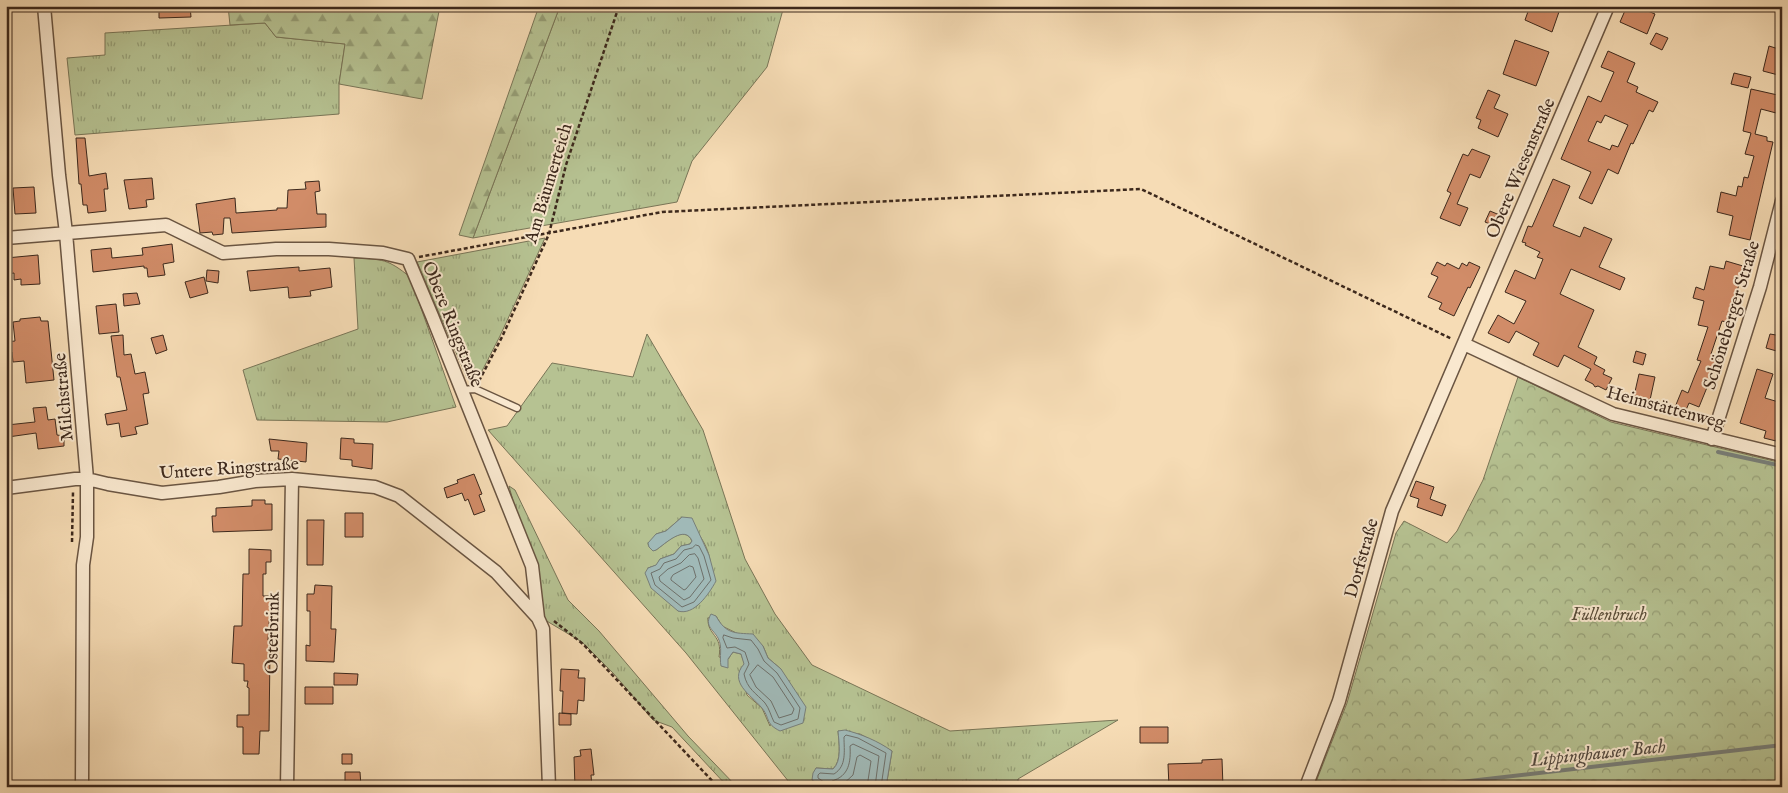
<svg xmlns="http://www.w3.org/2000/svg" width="1788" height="793" font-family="'IM FELL English',serif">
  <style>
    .grass { fill: url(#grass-tufts); stroke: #797557; fill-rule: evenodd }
    .forest { fill: url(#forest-firs); stroke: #797557 }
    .park { fill: url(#park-crowns); stroke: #797557 }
    .water { fill: #a0b9b7; stroke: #787f79 }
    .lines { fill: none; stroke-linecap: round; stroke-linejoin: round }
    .shore { stroke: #6e706a; stroke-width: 1 }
    .stream { stroke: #787f79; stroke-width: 4 }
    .building { fill: #d18c68; stroke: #3c281c; fill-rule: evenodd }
    .lane-casing { stroke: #6a5542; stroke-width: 9 }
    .street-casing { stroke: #6a5542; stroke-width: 15 }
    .path { stroke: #3c281c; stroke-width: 2.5; stroke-dasharray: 4 2.5; stroke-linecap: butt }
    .lane { stroke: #f9e8cf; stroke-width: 6 }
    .street { stroke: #f9e8cf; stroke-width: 12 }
    .labels { text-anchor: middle; stroke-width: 4; stroke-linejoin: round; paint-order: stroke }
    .street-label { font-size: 18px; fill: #3c281c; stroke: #f9e8cf }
    .park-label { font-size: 18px; font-style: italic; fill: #5a4e3a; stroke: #f9e8cf }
    .water-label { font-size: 19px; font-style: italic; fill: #554c43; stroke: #f9e8cf }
  </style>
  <defs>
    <pattern id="grass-tufts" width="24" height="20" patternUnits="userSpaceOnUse" patternTransform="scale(1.25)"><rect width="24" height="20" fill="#b6c292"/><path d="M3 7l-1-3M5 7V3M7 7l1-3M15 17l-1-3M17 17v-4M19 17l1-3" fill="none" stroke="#959e76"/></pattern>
    <pattern id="forest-firs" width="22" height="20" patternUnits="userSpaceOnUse" patternTransform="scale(1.25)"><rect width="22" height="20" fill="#b6c292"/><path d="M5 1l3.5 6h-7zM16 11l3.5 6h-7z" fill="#959e76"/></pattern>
    <pattern id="park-crowns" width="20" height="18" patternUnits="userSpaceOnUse" patternTransform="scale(1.25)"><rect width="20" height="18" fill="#b6c292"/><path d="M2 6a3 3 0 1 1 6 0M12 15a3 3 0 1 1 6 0" fill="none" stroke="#959e76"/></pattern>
  </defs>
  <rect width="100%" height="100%" fill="#f6dcb5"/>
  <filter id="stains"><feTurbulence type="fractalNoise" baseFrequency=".004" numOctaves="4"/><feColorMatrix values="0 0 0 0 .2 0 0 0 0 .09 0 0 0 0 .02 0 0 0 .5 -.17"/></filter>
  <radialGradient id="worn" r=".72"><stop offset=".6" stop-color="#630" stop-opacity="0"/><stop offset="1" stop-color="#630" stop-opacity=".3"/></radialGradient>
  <!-- grass -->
  <path class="grass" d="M560,6H784L767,67L692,161L677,202L473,238Z
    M265,23L276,37L345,44L339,84V114L75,135L67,58L105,55V33Z
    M545,238L500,336L482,371L475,378H467L417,262Z
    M354,258C382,259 388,259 410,277L456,407L387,422L257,420L243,370L358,329Z
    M647,334L703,430L745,559L775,614L812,665L950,731L1118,720L1018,779V787H886L892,751L860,734L838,731C839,743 842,761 833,769L816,768L813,780L823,787H793L686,653L488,430L507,426L552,363L633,377ZM682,517C695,528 707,542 710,560L704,597L697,606L678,611L648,568L657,565L660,559L674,554L681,546L690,544L692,541C684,524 666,543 656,550H653L649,547L656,534L666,531ZM716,616L722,626L763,646L768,658L781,669L770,726L762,708L747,695L740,670L745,665L741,654L733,652L728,659L719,657C723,634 707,636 708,618Z
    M509,486L515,490L568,600L599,631L688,736L737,787H728L672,727L653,720L614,674L582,642L545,620Z"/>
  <!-- forest -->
  <path class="forest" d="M228,6H440L422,99L339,84L345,44L276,37L265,23L230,25Z
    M539,6H560L473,238L459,235Z"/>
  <!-- park -->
  <path class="park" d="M1518,377L1611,422L1782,463V787H1314L1347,703L1396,533L1404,521L1447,543L1457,531L1483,480Z"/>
  <!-- water -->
  <path class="water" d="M682,517L692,518L709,555L716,581C709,594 694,616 678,611L651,588L645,573L648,568L656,565L660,559L674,554L681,546L690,544L692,541C685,524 665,544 656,550L653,551L649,547L648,543L656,534L666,531Z
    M711,614L716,616C726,634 734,633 753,634L763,646L768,658L781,669L806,707L803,723L780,731C764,723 771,718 761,707C751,695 728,682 744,664L741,654L733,652L728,659V668L721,666C719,657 723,647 718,638C713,629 704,626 711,614Z
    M845,730C861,734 878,741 892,751L886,787H823L812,780L813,773L816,768L833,769C842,761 839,743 838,731Z"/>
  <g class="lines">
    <!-- shore -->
    <path class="shore" d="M696,545L699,546L704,556L711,580L694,602L682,607L655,585L651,573L660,569L664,563L676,559L684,550L692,548Z
      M695,554L698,558L704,579L690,597L684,600L660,581L659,577L668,569L681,563L689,555Z
      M690,566L693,567L696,577L686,589L684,590L671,580V578L673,575Z
      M724,635L733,638L751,640L758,649L764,661L777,673L800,708L798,719L781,725L774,722C771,716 769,708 765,703C756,693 747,689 744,674L749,664L745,652L735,647L727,648L723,638Z
      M758,665L773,677L794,709L792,714L779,718L771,701L756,687L750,675Z
      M825,787L824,782L818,778V775L820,773L834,774C847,766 844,751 844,737L846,735L858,738L886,753L881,787
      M831,787L832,781C849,776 851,762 850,746L853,744L879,756L875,787
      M840,787L853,775L857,757L860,755L871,761L867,787"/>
    <!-- stream -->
    <path class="stream" d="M1718,452L1782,466
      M1417,787L1782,745"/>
  </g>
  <!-- building -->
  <path class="building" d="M159,6H190L191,17L159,18Z
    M1530,6H1561L1552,32L1525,20Z
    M1627,6H1636L1655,14L1647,34L1620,22Z
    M1656,33L1668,38L1662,50L1650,44Z
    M1515,40L1549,52L1536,86L1503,74Z
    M1769,46L1782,50V76L1763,71Z
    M1608,51L1635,63L1627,82L1638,87L1636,92L1658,102L1653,112L1649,110L1633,144L1631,143L1618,174L1608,169L1592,204L1579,198L1591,172L1561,159L1588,96L1601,102L1614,72L1601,67ZM1605,115L1628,125L1618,147L1612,145L1610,150L1588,141L1597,121L1601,123Z
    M1734,73L1751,77L1748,88L1731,84Z
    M1751,89L1782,96V106L1780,114L1761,109L1755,134L1767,137V141L1773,142L1750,240L1729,235L1733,216L1717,212L1721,192L1736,196L1738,186L1742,187L1744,177L1748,178L1754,156L1745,154L1751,133L1743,131Z
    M1488,90L1500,95L1494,108L1508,114L1498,137L1478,128L1481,120L1476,118Z
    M76,138H85L89,176L106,173L108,189H104L106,211L88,213L87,205H83L81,184H79Z
    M1472,149L1490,156L1480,178L1470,174L1457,204L1468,208L1460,226L1440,218L1451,193L1447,191L1463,154L1468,156Z
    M152,178L154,199L146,200L147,207L129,209L124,180Z
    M1553,179L1570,186L1553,226L1580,237L1584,227L1612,239L1599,267L1625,278L1620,290L1571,269L1560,294L1594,310L1578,347L1597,357L1594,364L1605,370L1603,374L1612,378L1606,390L1598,386L1595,387L1593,384L1585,380L1591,369L1564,355L1558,367L1533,355L1539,343L1516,331L1509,343L1488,333L1498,315L1514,324L1526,301L1505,292L1515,270L1535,279L1543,259L1537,257L1540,252L1525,245L1526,243L1522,242L1528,226L1532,227Z
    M319,181L320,191L315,192L317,214H326V227L232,233L230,218H224L223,234L213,235L212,232L200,233L196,204L235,198L236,213L277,210V208H287L288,190L306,189L305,182Z
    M34,187L36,213L15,214L13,188Z
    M1490,211L1502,216L1497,227L1485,222Z
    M172,244L174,262L163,264L165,275L148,277L147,268H144V266L93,272L91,250L111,248L112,258L143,255L142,248Z
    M38,255L40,284L21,285V279L14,280V273L8,274L6,258Z
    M1726,261L1743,266L1730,323L1722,321L1711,354L1719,358L1699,407L1689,403L1683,417L1673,412L1682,390L1688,393L1695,375L1701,361L1697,360L1708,327L1698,325L1704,301L1693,298L1696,287L1704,290L1710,266L1724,269Z
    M1437,262L1445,266L1447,263L1459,269L1462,263L1467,266L1469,262L1480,267L1470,288L1468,287L1454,316L1439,309L1442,303L1428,297L1438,277L1431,274Z
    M299,267V271L330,268L332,287L310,291L311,296L289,298L288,287L250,291L247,271Z
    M207,270L219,271L218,283L206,281Z
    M204,277L208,293L190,298L185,282Z
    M137,293L140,304L124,306L123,294Z
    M116,304L119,332L99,334L96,306Z
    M40,317L41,321H48L54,380L26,383L24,361L13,362L12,352H6V342L15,341L13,322L20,321V319Z
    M1770,334L1782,336L1780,352L1766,348Z
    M123,335L124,355L131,354L135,374L145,372L149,393L143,394L148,424L135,427L137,434L121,437L119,423L107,425L105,414L127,410L120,377H117L111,336Z
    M163,335L167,350L156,354L151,338Z
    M1636,351L1646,354L1643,365L1633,362Z
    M1757,369L1773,374L1765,398L1782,403V425L1780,424L1776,441L1764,438L1766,431L1740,423Z
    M1639,374L1655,377L1650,400L1634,396Z
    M46,407L48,420L55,419L57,435L64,436V446L38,449L36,433L8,437L7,425L35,422L33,408Z
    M341,438L354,439V443L373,444L372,469L352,466V460L340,459Z
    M269,439L307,443L306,462L278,459L279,451H271Z
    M474,474L482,494L479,495L485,511L474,515L468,499L465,501L462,493L447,498L444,488L458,483L457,480Z
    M1416,481L1434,487L1430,499L1446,505L1442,516L1417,507L1419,499L1410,496Z
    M252,500H265V504H272V530L213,532L212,516H216V508L252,506Z
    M345,513H363V537H345Z
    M307,520H324L323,565H307Z
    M249,549L271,550V562H266V574H263V596H271L268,640H272V652H270L269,731H260L259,754H243V727H237V715H249V688L247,687L248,681H244V664L232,663L234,626H242L243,574H249Z
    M315,585L332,586L331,629H336L334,662L306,661V645L310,646V611H307V594H314Z
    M561,669L579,670L578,678H585L584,701L578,700L577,714L562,713L563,691H560Z
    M334,673L358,674L357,685H334Z
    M305,687H333V704H305Z
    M559,713L571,714V725H559Z
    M1140,727H1168V743H1140Z
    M591,749L594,775H591L592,787H575L574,757L581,756L580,750Z
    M342,754H352V764H342Z
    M1222,759L1223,787H1169L1168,764L1202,763V760Z
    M345,772H360L361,787H345Z"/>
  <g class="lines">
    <!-- lane casing -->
    <g class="lane-casing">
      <path id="lane" d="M461,390L475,389L517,408"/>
    </g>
    <!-- street casing -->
    <g class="street-casing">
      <path id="street" d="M44,6L59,175L66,233L87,479V537L83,565L82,787
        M6,238L166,225L223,253L276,249H329L383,253L408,259L432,316L532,566L538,618
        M1464,344L1613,414L1782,455
        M1712,439L1760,287L1782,201
        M6,488L75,479H87L108,484L162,493L219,487L255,481L292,479L375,487L399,496L496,572L538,618L543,629L549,787
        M287,787L292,479
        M1306,787L1339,701L1392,511L1608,6"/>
    </g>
    <!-- path -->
    <path class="path" d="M419,257L662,212L1141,189L1452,339
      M479,381L502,337L549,234L566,165L619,6
      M72,542L73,492
      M554,621L583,644L718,787"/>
    <!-- lane -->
    <use href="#lane" class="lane"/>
    <!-- street -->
    <use href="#street" class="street"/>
  </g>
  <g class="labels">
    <!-- street labels -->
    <g class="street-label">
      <text transform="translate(1520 168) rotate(-67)" y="6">Obere Wiesenstraße</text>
      <text transform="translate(548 183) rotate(-73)" y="6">Am Bäumerteich</text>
      <text transform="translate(1731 315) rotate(-73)" y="6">Schöneberger Straße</text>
      <text transform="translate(453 324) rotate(68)" y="6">Obere Ringstraße</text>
      <text transform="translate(63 397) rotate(-95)" y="6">Milchstraße</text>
      <text transform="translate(1666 407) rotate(15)" y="6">Heimstättenweg</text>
      <text transform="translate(229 468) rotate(-4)" y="6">Untere Ringstraße</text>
      <text transform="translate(1361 558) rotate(-74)" y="6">Dorfstraße</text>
      <text transform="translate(272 633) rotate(-89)" y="6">Osterbrink</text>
    </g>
    <!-- park labels -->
    <g class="park-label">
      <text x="1609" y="620">Füllenbruch</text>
    </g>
    <!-- water labels -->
    <g class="water-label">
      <text transform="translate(1598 752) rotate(-6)" y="7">Lippinghauser Bach</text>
    </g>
  </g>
  <!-- margin -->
  <rect width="1788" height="793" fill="none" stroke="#f6dcb5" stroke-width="25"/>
  <rect x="8" y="8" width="1773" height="778" fill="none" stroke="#3c281c" stroke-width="2.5"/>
  <rect x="12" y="12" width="1763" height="768" fill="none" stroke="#3c281c"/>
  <rect width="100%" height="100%" filter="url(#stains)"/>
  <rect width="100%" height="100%" fill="url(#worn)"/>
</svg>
